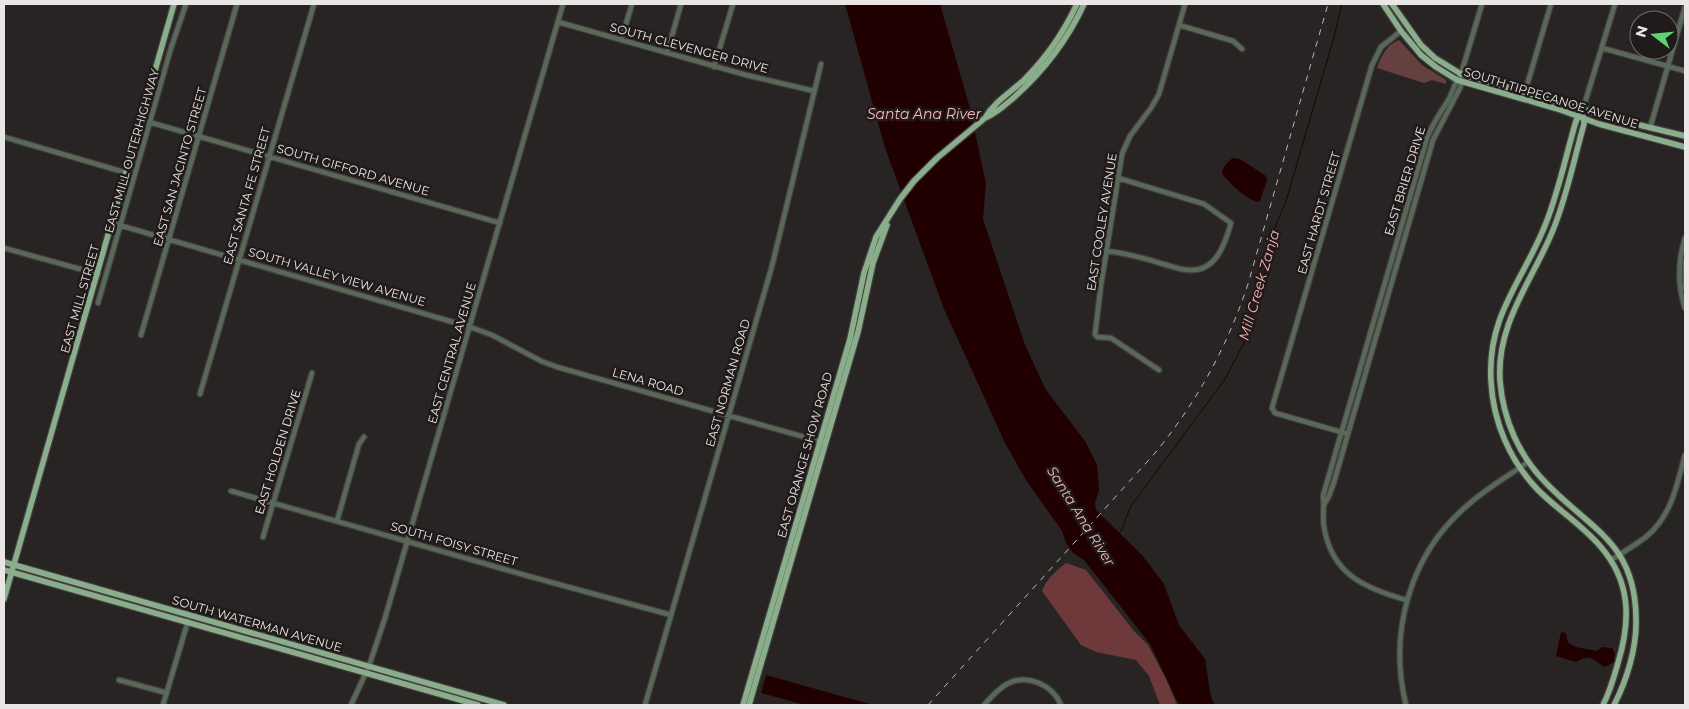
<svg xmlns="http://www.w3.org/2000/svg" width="1689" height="709" font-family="Montserrat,sans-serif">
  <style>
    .green { fill: #664041 }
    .forest { fill: #6d393b }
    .water { fill: #210001 }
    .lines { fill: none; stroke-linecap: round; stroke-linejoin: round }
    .stream { stroke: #210001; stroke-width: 1 }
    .minor-casing { stroke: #443f3f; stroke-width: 7 }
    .major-casing { stroke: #443f3f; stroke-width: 8 }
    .minor { stroke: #586959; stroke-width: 4.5 }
    .major { stroke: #8aae8c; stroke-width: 5.5 }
    .rail { stroke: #bdb8b8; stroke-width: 1; stroke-dasharray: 6 6; stroke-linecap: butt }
    .labels { text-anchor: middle; stroke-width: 5; stroke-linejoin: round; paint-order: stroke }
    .street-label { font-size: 12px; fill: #eae6e5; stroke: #201a1a }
    .water-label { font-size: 14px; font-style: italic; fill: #ffb8b8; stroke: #201a1a }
  </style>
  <rect width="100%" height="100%" fill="#292424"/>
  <!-- green -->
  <path class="green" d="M1399,40L1422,65L1446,80V84L1432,80L1424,83L1377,68C1381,57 1387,44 1399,40Z"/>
  <!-- forest -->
  <path class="forest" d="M1066,563L1086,570L1134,631L1148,645L1166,679L1177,705H1160L1149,676L1136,660L1096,652L1081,645L1042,591C1047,578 1056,571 1066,563Z"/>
  <!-- water -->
  <path class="water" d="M845,4H940L970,108L986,184L983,219L1025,345L1046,390L1085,441L1097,465L1099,490L1095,503L1096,510L1142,555L1164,584L1179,625L1205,659L1211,697L1215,705H1179L1150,644L1084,560L1073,553L1066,543L1062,531L1026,480L1005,443L944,309L885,148Z
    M1233,158L1240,159L1266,176L1267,180L1260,201L1257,202C1243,197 1232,185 1222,174C1222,168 1228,161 1233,158Z
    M1561,632L1566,633L1568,643L1576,647L1597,651L1602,647L1612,648L1615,653L1614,662L1605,667C1599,664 1592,656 1585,658C1582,658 1579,661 1576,662L1556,656Z
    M766,675L873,705H805L761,693Z"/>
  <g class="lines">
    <!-- stream -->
    <path class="stream" d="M1120,533L1131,506L1225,379L1244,343L1264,277L1275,227L1286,201L1334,37L1342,4"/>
    <!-- minor casing -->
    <g class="minor-casing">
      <path id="minor" d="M558,22L746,75L814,91
        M1179,25L1233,41L1242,49
        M621,40L632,4
        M1602,48L1685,71
        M667,53L681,4
        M714,67L733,4
        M1525,92L1551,4
        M1583,109L1615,4
        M142,120L500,223
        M1650,128L1685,7
        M4,137L127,173
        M112,223L470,327L492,335L541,361L557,367L822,442
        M1685,238C1678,261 1677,284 1685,308
        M4,248L98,274
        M1106,251C1126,253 1144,258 1163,264C1171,266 1180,270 1189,270C1216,272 1225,244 1231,223L1204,204L1118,178
        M1685,262V288
        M98,303L171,48L186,4
        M141,335L237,4
        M1159,370L1111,338L1097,337L1095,334L1101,285L1122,154L1130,136L1151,108L1159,94L1185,4
        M200,394L314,4
        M1348,434L1275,413L1272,408L1372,65L1381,47L1401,31
        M231,491L528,576L671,615
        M1325,503L1329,496L1334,482L1433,140L1460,88L1462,81
        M337,521L359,444L364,437
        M263,537L312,373
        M1611,560C1623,552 1636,545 1647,536C1672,515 1677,484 1685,455
        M1406,600C1365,588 1332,575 1324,527C1322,517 1325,506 1323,496L1427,138C1432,124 1441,112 1449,99C1453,91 1455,82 1461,74L1482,4
        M119,680L167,693
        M163,705L188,621
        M351,705L369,666L385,618L563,4
        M645,705L772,266L821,64
        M984,705C991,697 998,689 1007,684C1027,673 1053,685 1061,705
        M1406,705C1388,632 1410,553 1469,504C1487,488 1508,476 1528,462"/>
    </g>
    <!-- major casing -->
    <g class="major-casing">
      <path id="major" d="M1383,4L1401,31L1421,55L1436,67L1457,80L1558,109L1599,124L1685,147
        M1392,4L1421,45L1435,58L1461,74L1631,123L1685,136
        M1583,109L1576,121C1566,155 1559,190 1546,223C1524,280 1487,314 1491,381C1493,422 1510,461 1538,490C1558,510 1582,525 1600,546C1631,581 1631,620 1618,663C1614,677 1610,692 1603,705
        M1583,109L1584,124C1574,159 1567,196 1553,230C1533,280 1496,323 1500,381C1503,419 1519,456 1546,483C1591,530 1635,542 1636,618C1637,647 1627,680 1614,705
        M985,118C995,114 1003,107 1011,100C1042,73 1067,41 1084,4
        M4,562L504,705
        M4,570L478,705
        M4,599L174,4
        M743,705L850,339L864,273L876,237L900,199L914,181L937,158L985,118C994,102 1011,92 1024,80C1046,58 1064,32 1077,4
        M749,705L858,332L873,263L887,225"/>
    </g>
    <!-- minor -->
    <use href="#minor" class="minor"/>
    <!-- major -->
    <use href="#major" class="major"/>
    <!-- rail -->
    <path class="rail" d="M928,705L1155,453C1197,402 1227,347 1248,284L1328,4"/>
  </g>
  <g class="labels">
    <!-- street labels -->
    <g class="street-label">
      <text transform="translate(689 48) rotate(15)" y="4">SOUTH CLEVENGER DRIVE</text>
      <text transform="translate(1551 98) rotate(17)" y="4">SOUTH TIPPECANOE AVENUE</text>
      <text transform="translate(132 151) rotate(-74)" y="4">EAST MILL OUTERHIGHWAY</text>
      <text transform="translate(180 167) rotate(-74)" y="4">EAST SAN JACINTO STREET</text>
      <text transform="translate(353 170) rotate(16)" y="4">SOUTH GIFFORD AVENUE</text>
      <text transform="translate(1405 181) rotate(-73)" y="4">EAST BRIER DRIVE</text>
      <text transform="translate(247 196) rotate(-74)" y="4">EAST SANTA FE STREET</text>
      <text transform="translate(1319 213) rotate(-74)" y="4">EAST HARDT STREET</text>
      <text transform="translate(1102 222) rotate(-81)" y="4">EAST COOLEY AVENUE</text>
      <text transform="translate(337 277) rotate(16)" y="4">SOUTH VALLEY VIEW AVENUE</text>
      <text transform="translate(80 299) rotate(-74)" y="4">EAST MILL STREET</text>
      <text transform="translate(452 353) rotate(-74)" y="4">EAST CENTRAL AVENUE</text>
      <text transform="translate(648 382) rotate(16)" y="4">LENA ROAD</text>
      <text transform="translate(728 383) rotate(-74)" y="4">EAST NORMAN ROAD</text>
      <text transform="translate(278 452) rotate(-73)" y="4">EAST HOLDEN DRIVE</text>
      <text transform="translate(805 455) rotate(-74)" y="4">EAST ORANGE SHOW ROAD</text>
      <text transform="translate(454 544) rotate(16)" y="4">SOUTH FOISY STREET</text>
      <text transform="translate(257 624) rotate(16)" y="4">SOUTH WATERMAN AVENUE</text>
    </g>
    <!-- water labels -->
    <g class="water-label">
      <text x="924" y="119">Santa Ana River</text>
      <text transform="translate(1259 285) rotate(-74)" y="5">Mill Creek Zanja</text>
      <text transform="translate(1081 516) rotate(58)" y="5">Santa Ana River</text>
    </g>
  </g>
  <!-- border -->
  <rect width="1689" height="709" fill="none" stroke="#eae6e5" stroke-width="10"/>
  <!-- north arrow -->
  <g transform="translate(1654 35) rotate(286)"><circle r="24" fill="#201a1a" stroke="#716c6b"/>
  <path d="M0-4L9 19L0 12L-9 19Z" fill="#5ad56f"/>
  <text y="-8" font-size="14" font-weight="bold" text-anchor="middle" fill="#eae6e5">N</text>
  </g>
</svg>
